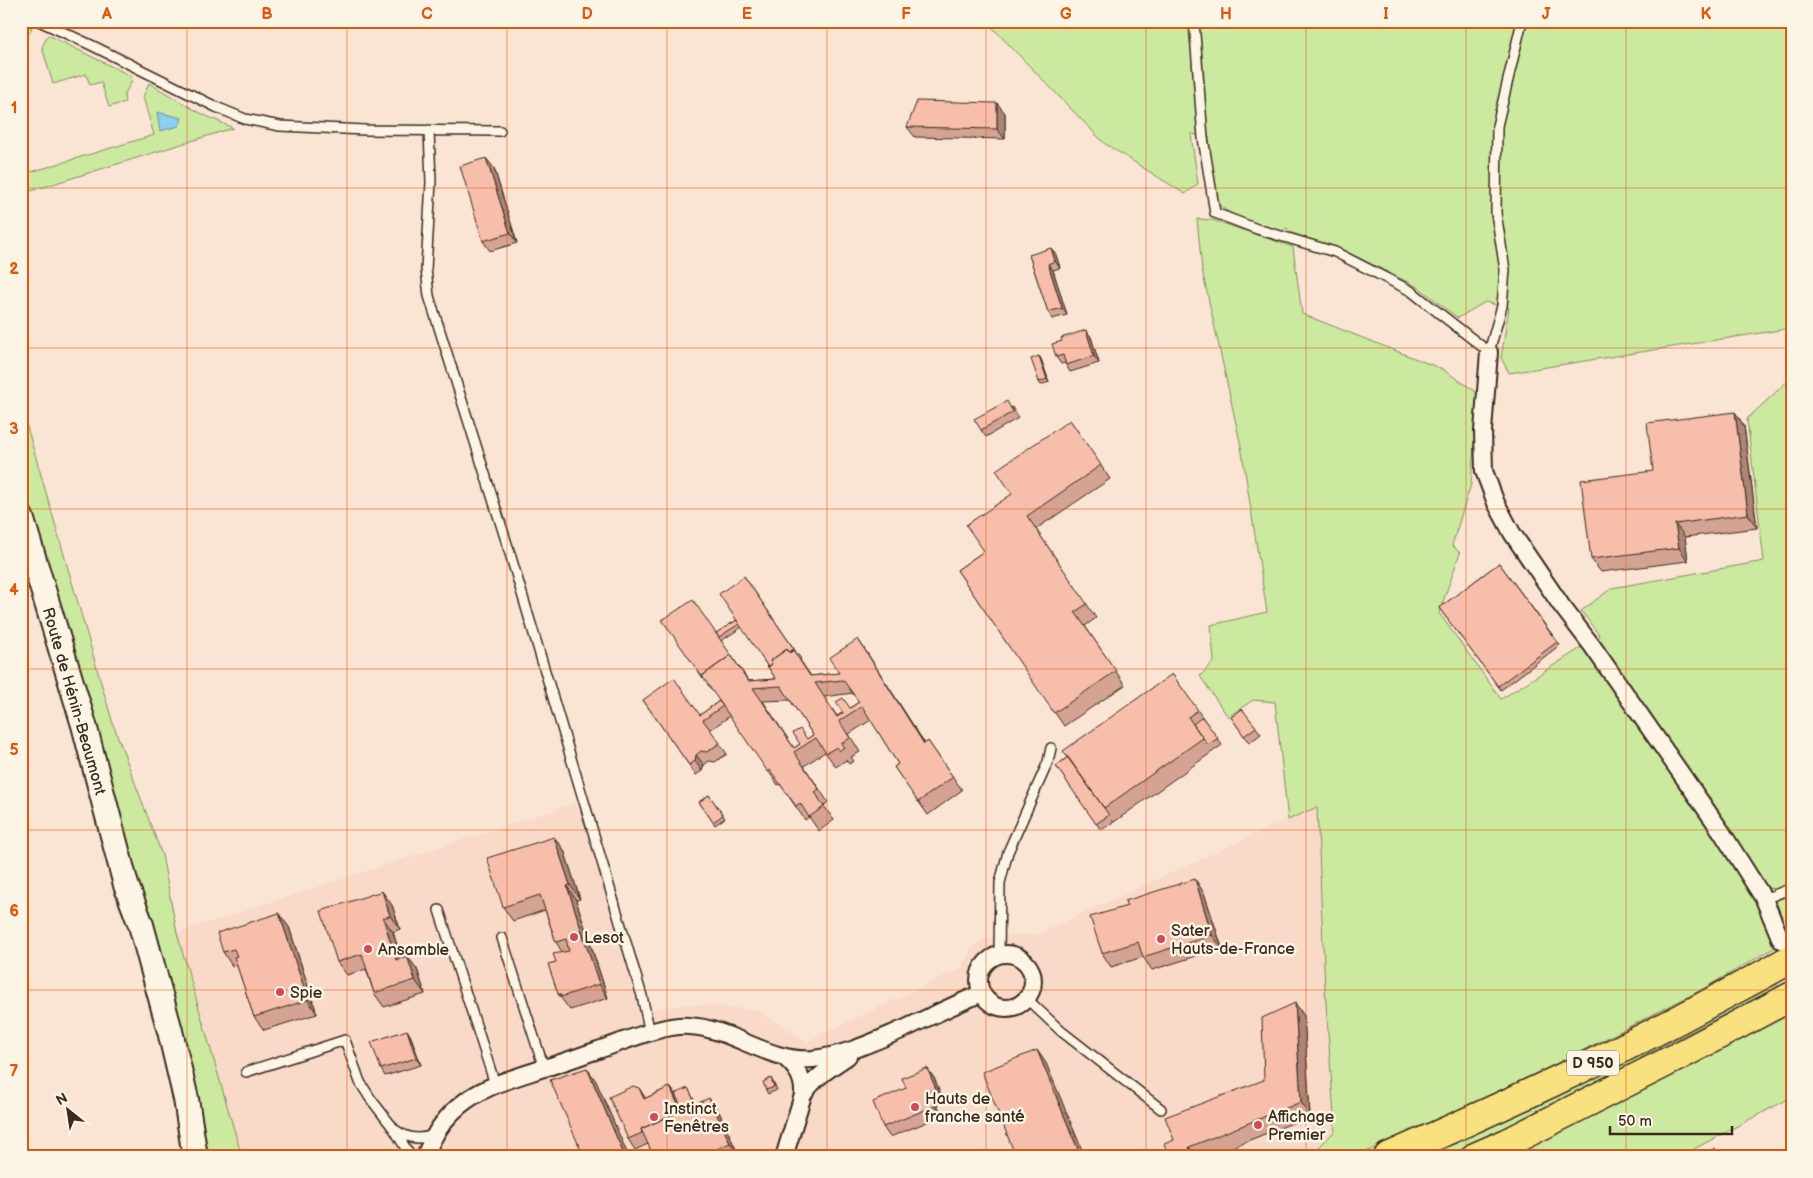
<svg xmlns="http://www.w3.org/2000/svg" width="1813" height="1178" font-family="'Balsamiq Sans',sans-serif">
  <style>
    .built { fill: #f9d9c8 }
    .green { fill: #cce9a0; stroke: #848a5f }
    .water { fill: #8dcfee; stroke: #6c8d9b }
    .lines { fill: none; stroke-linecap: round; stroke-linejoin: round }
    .service-casing { stroke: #3b2a1e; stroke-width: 12 }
    .minor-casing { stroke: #3b2a1e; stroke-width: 20 }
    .secondary-casing { stroke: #3b2a1e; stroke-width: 28 }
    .trunk-casing { stroke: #3b2a1e; stroke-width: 31 }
    .service { stroke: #fcf5e5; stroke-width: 9 }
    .minor { stroke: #fcf5e5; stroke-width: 16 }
    .secondary { stroke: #fcf5e5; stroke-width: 24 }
    .trunk { stroke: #fae180; stroke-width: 28 }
    .wall { fill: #d4a393; stroke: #3b2a1e; fill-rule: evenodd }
    .shaded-wall { fill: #ac8578; stroke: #3b2a1e }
    .building { fill: #f6beab; stroke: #3b2a1e; fill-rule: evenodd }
    .grid { fill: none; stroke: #df570d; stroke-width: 1; stroke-opacity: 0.55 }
    .poi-dot { fill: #d1495b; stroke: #fcf5e5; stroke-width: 2 }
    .labels { text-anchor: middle; stroke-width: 5; stroke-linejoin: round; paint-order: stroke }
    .shield { fill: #fcf5e5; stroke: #75675a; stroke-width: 1 }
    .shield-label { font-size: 15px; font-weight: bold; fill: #3b2a1e }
    .street-label { font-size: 16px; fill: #3b2a1e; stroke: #fcf5e5 }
    .poi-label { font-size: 16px; fill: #3b2a1e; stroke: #fcf5e5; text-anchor: start }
    .neatline { fill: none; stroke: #df570d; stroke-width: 2 }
    .grid-label { font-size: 16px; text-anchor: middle; font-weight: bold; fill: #df570d }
  </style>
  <rect width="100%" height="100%" fill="#fae4d4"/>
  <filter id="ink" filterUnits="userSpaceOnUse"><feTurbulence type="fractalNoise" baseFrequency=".02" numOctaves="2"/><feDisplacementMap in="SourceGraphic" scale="10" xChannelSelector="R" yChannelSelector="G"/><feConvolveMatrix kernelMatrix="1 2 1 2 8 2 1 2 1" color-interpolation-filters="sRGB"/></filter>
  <g filter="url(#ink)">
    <!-- built -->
    <path class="built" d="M576,803L606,876L609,907L641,1012L665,1007L695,1004L760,1011L806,1042L962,968L971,949L981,941L993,937L1016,935H1036L1317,806L1325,989L1335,1131L1314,1152L1298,1157H242L177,933Z"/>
    <!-- green -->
    <path class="green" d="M986,21H1792V328L1509,373L1501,358L1509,308L1485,302L1458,318L1418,287L1343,250L1292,233L1287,228L1281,232C1267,227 1225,215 1218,203C1211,190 1211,154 1209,137L1191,134L1198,184L1185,194L1104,143Z
      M21,23L32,28L26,39V51L21,53Z
      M48,35L131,76L132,81L124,95L125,102L109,107L101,82L90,85L86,74L53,84L42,47Z
      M149,83L198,112L233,128L21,194V175L154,135L143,97Z
      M1197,219L1213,220L1293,247L1302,314L1442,369L1478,393L1471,484L1452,545L1460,553L1439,613L1501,699L1587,644L1674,767L1762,909L1776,947L1699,991L1546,1069L1355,1157H1298L1314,1152L1335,1131L1325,989L1317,807L1288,820L1275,702L1253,700L1228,717L1200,676L1214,661L1211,625L1267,612L1241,446L1202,270Z
      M1792,377V884C1781,890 1773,890 1762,886L1596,639L1600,636L1581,611L1612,588L1764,561L1747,419Z
      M21,406L113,724L162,855L177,933L242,1157H200L168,988L111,783L21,482Z
      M1792,894V937L1789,938L1776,901Z
      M1773,978L1778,987L1640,1058L1645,1064L1449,1157H1416Z
      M1792,1009V1097L1679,1157H1506Z"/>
    <!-- water -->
    <path class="water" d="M157,112L182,118L179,126L160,131Z"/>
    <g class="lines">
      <!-- service casing -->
      <g class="service-casing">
        <path id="service" d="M39,21L91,45L216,107L245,119L280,126L365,130L500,131
          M1194,21L1203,138L1215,213L1257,229L1335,252L1411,291L1489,352L1502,306L1505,270L1496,213L1497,126L1522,21
          M429,130L431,182L426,269L429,296L508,547L642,996L650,1033
          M1764,899L1792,888
          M439,910L495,1084
          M502,938L544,1068
          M999,955L1000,883L1008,852L1048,762L1051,748
          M1027,999L1061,1031L1161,1109
          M246,1072L345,1040L360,1082L370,1098L394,1129
          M411,1157L394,1129C407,1139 420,1141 435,1134"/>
      </g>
      <!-- minor casing -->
      <g class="minor-casing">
        <path id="minor" d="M1489,352L1483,431L1484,471L1496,503L1512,533L1561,605L1593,647L1721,831L1764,899L1781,940
          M979 981a27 27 0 1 1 54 0a27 27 0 1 1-54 0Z
          M783,1056C796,1067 804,1077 803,1095
          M425,1157C433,1134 447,1114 467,1100C490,1084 517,1077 544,1068C562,1063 580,1056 598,1050C623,1042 663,1024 689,1026C732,1028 769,1063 813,1059C847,1055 875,1041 906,1028C931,1016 956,1004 982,993
          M784,1157L803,1095C814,1077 832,1067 848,1056"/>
      </g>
      <!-- secondary casing -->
      <g class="secondary-casing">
        <path id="secondary" d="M21,517L84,725L126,885L141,925L170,1031L186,1099L195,1157"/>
      </g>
      <!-- trunk casing -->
      <g class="trunk-casing">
        <path id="trunk" d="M1388,1157C1499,1108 1609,1058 1715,1000C1741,986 1767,973 1792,958
          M1475,1157L1507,1143L1679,1056L1792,996"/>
      </g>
      <!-- service -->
      <use href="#service" class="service"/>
      <!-- minor -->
      <use href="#minor" class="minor"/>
      <!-- secondary -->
      <use href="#secondary" class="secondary"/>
      <!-- trunk -->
      <use href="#trunk" class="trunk"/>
    </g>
    <!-- wall -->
    <path class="wall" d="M1005,113V139L915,137L907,127Z
      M494,168L517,243L490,251L483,241Z
      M1029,255H1056L1060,268L1053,270L1067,315L1052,319L1048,312Z
      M1086,330L1091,337L1099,363L1070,372L1065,363L1061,364L1056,357L1062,341Z
      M1039,356L1041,359L1049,382L1041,385L1039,382Z
      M1012,407L1018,418L986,437L981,430Z
      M1735,412L1744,426L1757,528L1685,537L1688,561L1601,572L1591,559L1653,471Z
      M1070,420L1110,479L1036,529L1096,618L1085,626L1125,685L1064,726L957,570L984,551L1012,494Z
      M1499,563L1560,645L1501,690L1439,608Z
      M744,576L801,659L800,660L811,676L839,673L867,653L925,744L928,741L962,790L928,815L894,767L898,764L871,720L849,734L860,752L851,757L854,761L849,764L846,760L836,767L825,752L804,766L828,802L824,806L834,820L819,831L809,817L805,820L780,784L778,785L728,713L730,716L710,730L727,754L715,762L709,761L704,765L702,771L696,775L643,700L700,715L719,701L716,633L737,620ZM742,627L768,667L776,679L749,681L721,641ZM853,693L859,702L837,716L824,697ZM790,700L813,735L794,748L763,701Z
      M1172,674L1222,745L1114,822L1112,820L1114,822L1101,830L1056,766L1068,757Z
      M1242,709L1261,734L1249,743L1231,717Z
      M709,795L725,818L715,825L699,802Z
      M554,837L564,850L580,899L576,900L608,998L570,1010L558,994L556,962L562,952L556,942L545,910L513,921L503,907Z
      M1204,893L1222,948L1152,970L1143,957L1111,967L1102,953Z
      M392,905L400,929L393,932L401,958L407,956L417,969L425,994L384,1007L374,993L366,969L347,975L337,962Z
      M289,927L317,1014L264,1030L254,1017L237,965L232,966L223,952Z
      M1295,1003L1304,1016L1310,1116L1207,1157H1170L1174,1140L1264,1080Z
      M407,1030L411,1037L421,1065L385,1076L381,1069Z
      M927,1068L934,1078L943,1099L936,1102L942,1116L890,1137L883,1127L906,1088Z
      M771,1078L777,1090L768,1094L766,1090Z
      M670,1087L675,1094L688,1088L696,1104L719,1112L739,1156L654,1157L648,1144L635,1150L628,1139L646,1098Z"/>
    <!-- shaded-wall -->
    <path class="shaded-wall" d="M997,103L1005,113V139L997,129Z
      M486,158L494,168L517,243L510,233Z
      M1051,248L1056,255L1060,268L1055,261Z
      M1048,264L1053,270L1067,315L1062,308Z
      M1086,330L1091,337L1099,363L1094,356Z
      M1039,356L1041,359L1049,382L1047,379Z
      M1735,412L1744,426L1757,528L1748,514Z
      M1675,524L1685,537L1688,561L1679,548Z
      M858,639L867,653L934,758L924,744Z
      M696,755L704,765L702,771L695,761Z
      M554,837L564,850L580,899L570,885Z
      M1195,879L1204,893L1222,948L1212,935Z
      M567,886L576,900L608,998L599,984Z
      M382,891L392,905L400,929L390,916Z
      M279,913L289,927L317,1014L308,1000Z
      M383,918L393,932L405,973L396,960Z
      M407,956L417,969L425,994L415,980Z
      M1295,1003L1304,1016L1310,1116L1301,1102Z
      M407,1030L411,1037L421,1065L416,1058Z
      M1037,1050L1046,1063L1085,1157H1081Z
      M587,1068L596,1081L629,1157H625Z
      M927,1068L934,1078L943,1099L936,1089Z
      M670,1087L678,1097L688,1121L683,1114Z
      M639,1088L646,1099H644Z
      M929,1091L936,1102L942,1116L935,1106Z
      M709,1098L719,1112L739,1156L730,1143Z
      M1189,1147L1196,1157L1193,1156Z"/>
    <!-- building -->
    <path class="building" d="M917,101L997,103V129L907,127Z
      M486,158L510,233L483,241L460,166Z
      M1051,248L1055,261L1048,264L1062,308L1048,312L1029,255Z
      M1086,330L1094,356L1066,365L1063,355L1056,357L1052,344L1062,341L1061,338Z
      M1039,356L1047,379L1039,382L1031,359Z
      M1007,401L1013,412L981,430L974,419Z
      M1735,412L1748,514L1675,524L1679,548L1591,559L1581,480L1653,471L1647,423Z
      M1070,420L1101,465L1027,516L1087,604L1075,612L1116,671L1054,713L957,570L984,551L966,525L1012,494L996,470Z
      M1499,563L1557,642L1498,686L1439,608Z
      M744,576L794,649L789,652L787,649L770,661L772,664L768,667L719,594Z
      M693,600L733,658L731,655L702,676L703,678L662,620Z
      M737,620L739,624L719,637L716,633Z
      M858,639L924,744L928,741L953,777L918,802L894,767L898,764L862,706L839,721L850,738L841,744L844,747L839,751L837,747L826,753L816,738L794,752L819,789L815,792L824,807L809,817L800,803L796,806L770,770L768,772L702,676L731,655L748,681L776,679L768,667L772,664L770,661L787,649L790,653L793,650L810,676L839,673L829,658ZM843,680L859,702L850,708L843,698L836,702L843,713L837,717L815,683ZM781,686L813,735L807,739L800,729L793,733L800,744L794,748L753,688Z
      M1172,674L1198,710L1188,717L1203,738L1104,808L1063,751Z
      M674,678L700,715L719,701L723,706L703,720L720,743L707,752L701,751L696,755L695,761L689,765L643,700Z
      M1242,709L1256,727L1244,736L1231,717Z
      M1202,717L1218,738L1208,745L1193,724Z
      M1068,757L1109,815L1096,824L1056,766Z
      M709,795L723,815L713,822L699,802Z
      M554,837L570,885L567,886L599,984L561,997L560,994H558L548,964L556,962L553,954L569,951L566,939L556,942L540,895L503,907L487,858Z
      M1195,879L1212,935L1143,957L1138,942L1102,953L1090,917L1127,906L1125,901Z
      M382,891L390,916L383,918L396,960L407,956L415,980L374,993L362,954L337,962L321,911Z
      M279,913L308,1000L254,1017L234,957L237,956L234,949L223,952L217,933Z
      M1295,1003L1301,1102L1189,1147L1193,1156L1170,1157L1164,1144L1174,1140L1165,1117L1264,1080L1262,1018Z
      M407,1030L416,1058L381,1069L371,1042Z
      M1037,1050L1081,1157H1016L982,1072Z
      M587,1068L625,1157H584L550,1080Z
      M927,1068L936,1089L929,1091L935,1106L883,1127L873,1102L906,1088L902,1078Z
      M771,1078L774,1087L766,1090L763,1082Z
      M633,1086L639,1088L644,1099L670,1087L681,1111L641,1129L642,1133L628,1139L609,1097Z
      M688,1088L696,1104L683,1110L675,1094Z
      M709,1098L730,1143L699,1157H654L641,1129Z
      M1715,1148L1720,1157H1698Z
      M857,1151L859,1157H843Z"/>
  </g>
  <!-- grid -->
  <path class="grid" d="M187,21V1157M347,21V1157M507,21V1157M667,21V1157M827,21V1157M986,21V1157M1146,21V1157M1306,21V1157M1466,21V1157M1626,21V1157M21,188H1792M21,348H1792M21,509H1792M21,669H1792M21,830H1792M21,990H1792"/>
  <!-- markers -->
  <g class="poi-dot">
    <circle cx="574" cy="937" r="5"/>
    <circle cx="1161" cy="939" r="5"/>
    <circle cx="368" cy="949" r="5"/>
    <circle cx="280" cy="992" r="5"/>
    <circle cx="915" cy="1107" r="5"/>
    <circle cx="654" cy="1117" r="5"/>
    <circle cx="1258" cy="1125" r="5"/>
  </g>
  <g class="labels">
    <!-- shield labels -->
    <rect class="shield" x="1567" y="1050.5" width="52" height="25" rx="4"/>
    <g class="shield-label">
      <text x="1593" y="1068">D 950</text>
    </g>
    <!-- street labels -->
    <g class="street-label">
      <text transform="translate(75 701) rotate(74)" y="6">Route de Hénin-Beaumont</text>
    </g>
    <!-- poi labels -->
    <g class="poi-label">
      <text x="1171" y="936">Sater<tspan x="1171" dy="18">Hauts-de-France</tspan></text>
      <text x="584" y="943">Lesot</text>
      <text x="378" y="955">Ansamble</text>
      <text x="290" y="998">Spie</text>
      <text x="925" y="1104">Hauts de<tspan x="925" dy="18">franche santé</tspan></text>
      <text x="664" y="1114">Instinct<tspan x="664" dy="18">Fenêtres</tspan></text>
      <text x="1268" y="1122">Affichage<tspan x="1268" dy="18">Premier</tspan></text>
    </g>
  </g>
  <!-- margin -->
  <rect width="1813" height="1178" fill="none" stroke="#fcf5e5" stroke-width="55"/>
  <!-- north arrow -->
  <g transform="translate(68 1110) rotate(330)" stroke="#fcf5e5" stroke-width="4" paint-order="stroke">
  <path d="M0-4L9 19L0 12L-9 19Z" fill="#3b2a1e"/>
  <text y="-8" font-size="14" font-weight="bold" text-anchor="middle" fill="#3b2a1e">N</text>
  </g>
  <!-- scale -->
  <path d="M1610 1126v8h122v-8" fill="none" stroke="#3b2a1e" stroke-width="2.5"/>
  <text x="1618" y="1126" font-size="15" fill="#3b2a1e" stroke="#fcf5e5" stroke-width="4" paint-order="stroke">50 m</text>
  <rect x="28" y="28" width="1758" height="1122" class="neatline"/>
  <g class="grid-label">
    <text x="107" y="19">A</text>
    <text x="267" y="19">B</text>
    <text x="427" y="19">C</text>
    <text x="587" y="19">D</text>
    <text x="747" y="19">E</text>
    <text x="906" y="19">F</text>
    <text x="1066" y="19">G</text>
    <text x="1226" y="19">H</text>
    <text x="1386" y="19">I</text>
    <text x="1546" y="19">J</text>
    <text x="1706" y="19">K</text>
    <text x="14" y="113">1</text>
    <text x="14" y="274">2</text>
    <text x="14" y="434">3</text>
    <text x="14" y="595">4</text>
    <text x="14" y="755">5</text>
    <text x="14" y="916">6</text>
    <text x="14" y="1076">7</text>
  </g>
</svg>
